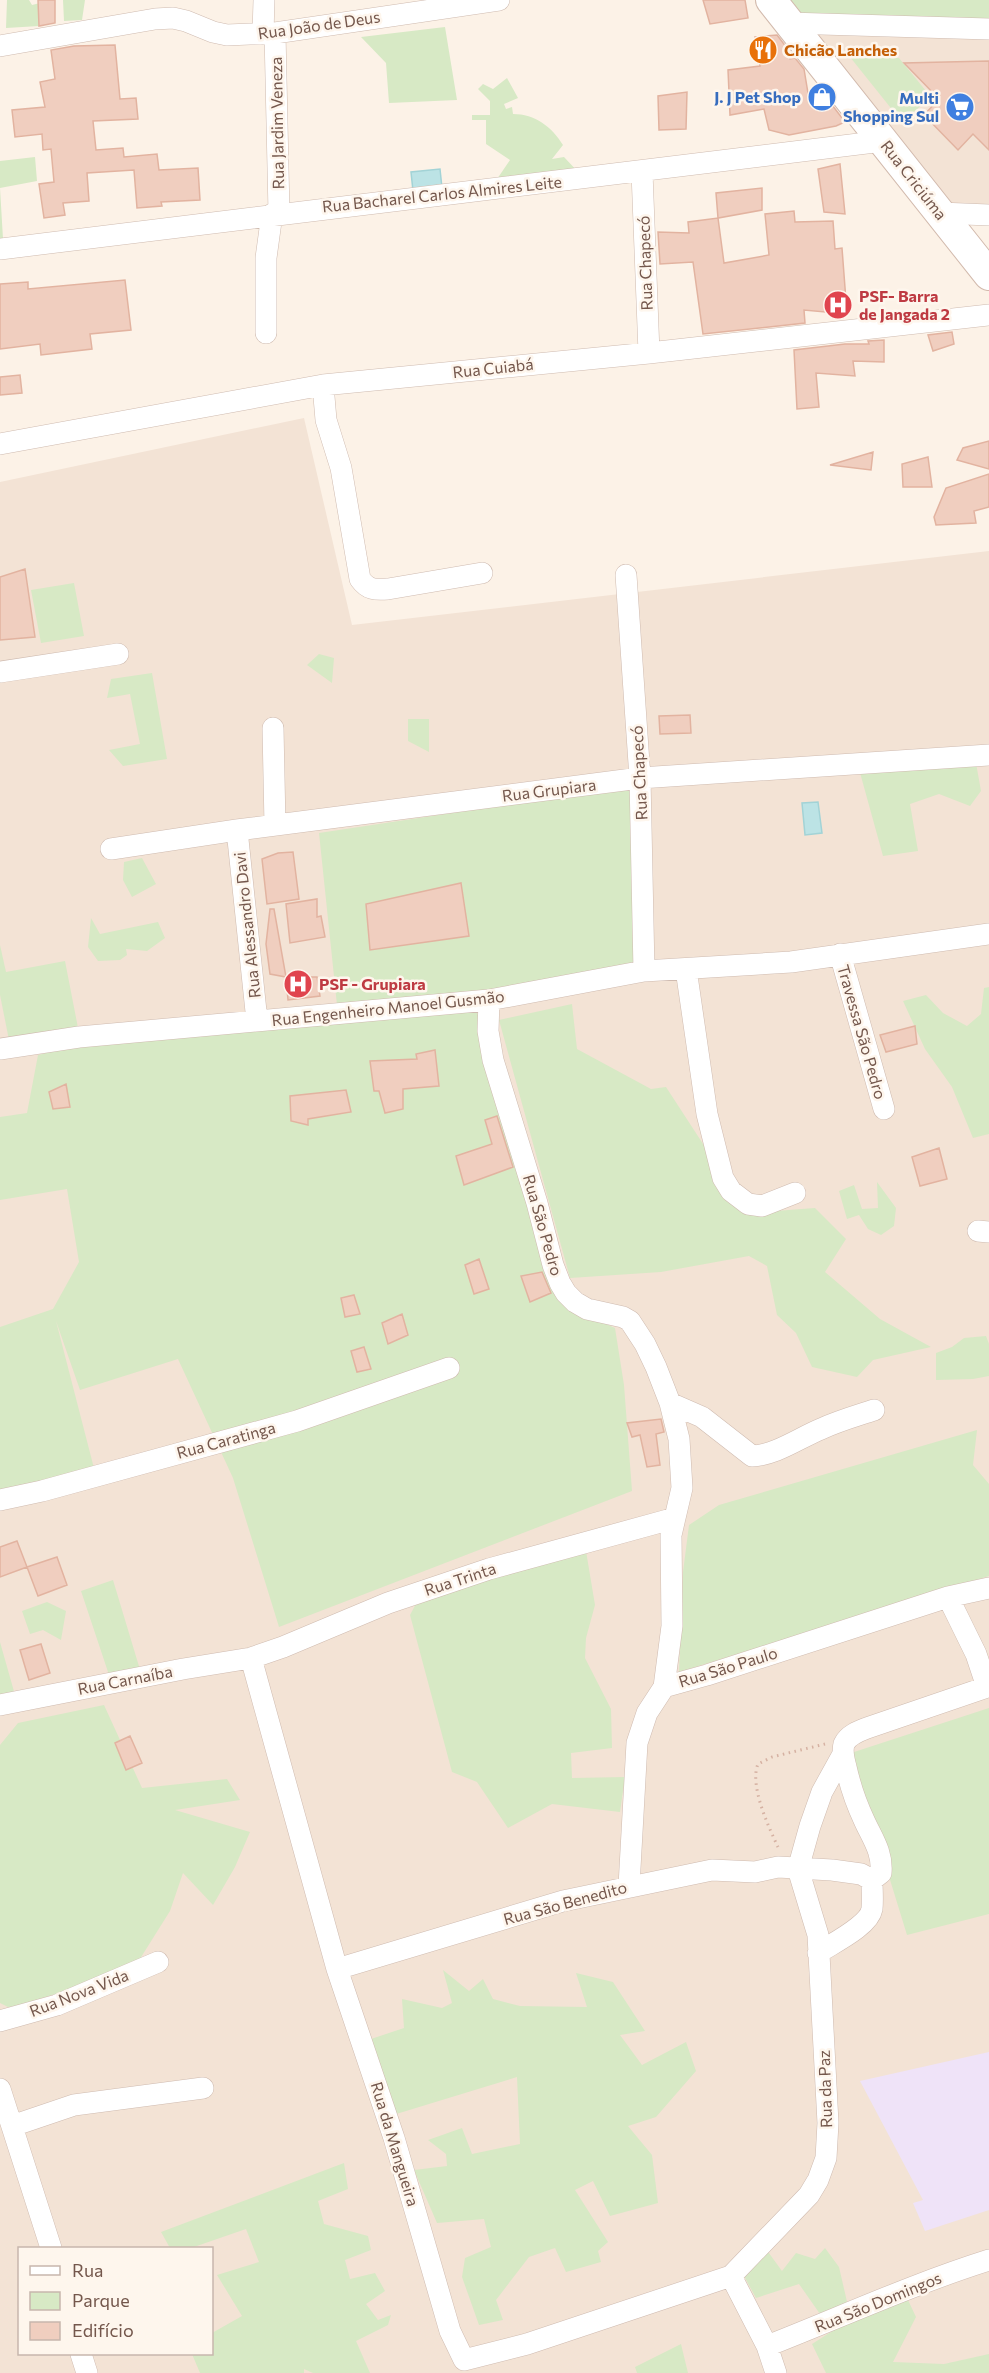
<svg xmlns="http://www.w3.org/2000/svg" width="989" height="2373" font-family="Commissioner,sans-serif">
  <style>
    .residential { fill: #f3e3d5; fill-rule: evenodd }
    .education { fill: #efe3f8 }
    .green { fill: #d7e9c5 }
    .water { fill: #bce3e5; stroke: #a2d3d6; stroke-width: 1.5 }
    .building { fill: #f0cebf; stroke: #e2b3a0; stroke-width: 1.5 }
    .lines { fill: none; stroke-linecap: round; stroke-linejoin: round }
    .minor-casing { stroke: #cfbbb0; stroke-width: 22 }
    .secondary-casing { stroke: #d2baad; stroke-width: 32 }
    .path { stroke: #d5b1a2; stroke-width: 3; stroke-dasharray: 1.5 4.5; stroke-linecap: butt }
    .minor { stroke: #fff; stroke-width: 21 }
    .secondary { stroke: #fff; stroke-width: 30 }
    .labels { text-anchor: middle; stroke-width: 5; stroke-linejoin: round; paint-order: stroke }
    .street-label { font-size: 16px; fill: #74574c; stroke: #fef6ed }
    .food-label { font-size: 16px; font-weight: bold; fill: #c56008; stroke: #fef6ed; text-anchor: start }
    .shop-label { font-size: 16px; font-weight: bold; fill: #366cbe; stroke: #fef6ed; text-anchor: end }
    .health-label { font-size: 16px; font-weight: bold; fill: #be3a42; stroke: #fef6ed; text-anchor: start }
  </style>
  <rect width="100%" height="100%" fill="#fcf2e7"/>
  <!-- residential -->
  <path class="residential" d="M807,31L989,38V212L942,210Z
    M304,418L352,625L989,551V2373H0V482ZM20,2248H212V2354H20Z"/>
  <!-- education -->
  <path class="education" d="M989,2052V2210L925,2231L913,2203L923,2200L860,2081Z"/>
  <!-- green -->
  <path class="green" d="M7,0H29L32,5L40,3L39,26L6,28Z
    M63,0H85L82,20L64,21Z
    M786,0H989V31L804,24Z
    M445,27L457,100L389,103L386,63L361,37Z
    M850,57L899,58L931,97L902,122Z
    M507,78L518,98L504,104L506,109L512,107L513,114C535,114 552,127 563,145L552,159L564,157L580,174L495,182L510,160L486,144V120H472V115H490V101L478,89L483,84L493,89Z
    M35,157L37,181L0,188L3,239H0V161Z
    M74,583L84,636L41,643L31,590Z
    M319,654L334,658L332,683L307,665Z
    M152,673L167,759L123,766L109,750L140,744L130,694L107,698L111,679Z
    M408,719H429V752L408,741Z
    M976,763L981,791L970,806L939,794L910,804L918,851L883,856L859,769Z
    M632,786L634,968L492,996L337,1005L319,833Z
    M142,858L156,884L132,897L123,880L124,862Z
    M91,918L100,934L158,922L165,938L147,951L126,949L127,955L120,960L98,961L88,947Z
    M0,945L6,972L65,961L79,1033L10,1045L0,995Z
    M989,987V1134L973,1138L952,1087L925,1049L903,1001L926,995L943,1013L967,1026L981,1014L984,988Z
    M572,1004L577,1049L651,1089L666,1087L748,1213L815,1208L846,1239L825,1272L880,1319L931,1347L873,1360L857,1377L812,1367L796,1333L777,1315L767,1266L749,1256L661,1272L570,1278L499,1020Z
    M476,1008L542,1252L567,1306L615,1328L624,1385L632,1491L279,1627L233,1478L178,1359L80,1390L56,1321L96,1476L0,1495V1327L53,1309L79,1262L67,1189L0,1200V1117L27,1113L38,1055L131,1032Z
    M877,1182L896,1208L894,1226L881,1235L868,1229L859,1215L847,1219L839,1191L854,1185L862,1209L878,1208Z
    M986,1336L989,1344V1376L973,1379L936,1380V1353L952,1347L964,1338Z
    M977,1430L973,1465L989,1484V1576L679,1672L683,1572L689,1525L719,1505Z
    M586,1551L595,1605L586,1638L585,1658L611,1709L612,1748L571,1753L572,1778L625,1777L620,1812L552,1804L508,1828L477,1782L452,1772L410,1615L418,1600Z
    M113,1580L141,1673L110,1678L81,1591Z
    M47,1602L66,1611L61,1640L43,1630L30,1634L22,1611Z
    M0,1642L15,1695L0,1698Z
    M104,1705L142,1788L227,1779L240,1800L175,1810L250,1832L235,1867L213,1905L183,1873L170,1911L138,1962L75,1988L10,2008L0,2003V1745L18,1723Z
    M989,1708V1914L907,1935L851,1753Z
    M443,1970L469,1991L483,1979L493,1999L520,2006L587,2007L576,1973L613,1982L645,2031L620,2035L642,2065L686,2042L696,2071L656,2117L628,2126L652,2155L658,2203L610,2216L593,2181L575,2190L608,2242L598,2251L601,2262L566,2272L555,2248L529,2257L496,2300L503,2320L479,2325L462,2277L465,2258L491,2247L484,2219L437,2223L414,2170L447,2166L446,2154L428,2140L462,2128L472,2154L520,2144L517,2077L393,2115L368,2040L404,2028L402,1999L442,2008L452,2003Z
    M344,2163L348,2189L318,2201L324,2224L368,2236L371,2250L345,2260L350,2279L375,2273L385,2291L366,2304L378,2320L391,2315L388,2325L356,2341L370,2373H313L304,2369V2373H200L192,2354H212V2333L242,2316L217,2275L259,2262L246,2229L191,2248H170L161,2232Z
    M825,2248L839,2267L848,2306L820,2314L799,2284L756,2298L744,2276L766,2249L782,2271L796,2253L815,2259Z
    M908,2300L916,2317L893,2362L944,2364L989,2354V2373H826L812,2344L834,2330Z
    M681,2344L688,2373H637L635,2367Z"/>
  <!-- water -->
  <path class="water" d="M440,169L442,188L413,191L411,172Z
    M818,802L822,833L805,835L802,803Z"/>
  <!-- building -->
  <path class="building" d="M38,0H55V23L39,26Z
    M703,0H745L748,18L710,24Z
    M777,35L787,48L790,59L795,58L804,69L808,93L817,85L845,122L836,126L789,135L769,130L764,109L730,115L728,70L760,66L755,37Z
    M115,45L120,99L136,98L138,119L93,121L96,150L123,148L124,157L157,154L159,170L198,168L200,200L161,202L162,206L137,208L134,170L87,173L89,201L63,203L65,215L44,218L39,184L54,182L51,149L43,150L42,134L15,137L12,110L45,107L40,82L55,79L51,50L74,46Z
    M989,61V150L973,134L958,150L924,115L939,99L904,63Z
    M687,92L686,129L659,130L658,96Z
    M840,164L845,214L824,212L818,169Z
    M762,188V210L718,218L716,193Z
    M794,211L795,222L833,221L835,249L842,248L847,314L804,310L805,323L703,334L693,262L660,264L658,232L689,233L688,222L718,218L724,263L769,255L765,214Z
    M125,280L131,330L90,334L92,349L41,355L40,344L0,349V284L28,282V289Z
    M952,332L954,344L933,351L928,335Z
    M884,340V362L853,361L855,376L816,373L819,407L797,409L794,350L845,344H869L868,341Z
    M20,375L22,393L0,395V377Z
    M989,441V469L957,460L963,448Z
    M873,452L871,470L830,465Z
    M928,457L932,487H903L902,464Z
    M989,474V507L974,511L976,523L936,525L934,517L946,488Z
    M25,569L35,637L0,640V577Z
    M690,715L691,733L660,734L659,716Z
    M293,852L299,899L267,904L262,859L278,853Z
    M461,883L469,936L370,950L366,904Z
    M317,899V917L321,916L325,937L290,943L286,904Z
    M270,909H274L286,977L270,974L266,944Z
    M286,977H317L320,996L288,1000Z
    M915,1026L917,1044L886,1052L880,1035Z
    M435,1050L439,1086L403,1089V1109L385,1113L379,1091H374L370,1061L417,1059L416,1054Z
    M66,1084L70,1107L53,1109L49,1092Z
    M346,1090L351,1112L308,1119V1125L291,1121L290,1096Z
    M497,1116L513,1167L464,1185L456,1156L492,1144L485,1120Z
    M939,1148L947,1179L920,1186L912,1157Z
    M479,1259L489,1289L474,1294L465,1265Z
    M542,1272L551,1293L530,1302L521,1276Z
    M354,1295L360,1314L345,1317L341,1298Z
    M402,1314L408,1335L388,1344L382,1323Z
    M364,1347L371,1369L357,1372L351,1351Z
    M661,1419L664,1432L656,1434L660,1465L647,1467L640,1435L632,1437L627,1423Z
    M17,1541L27,1567L0,1577V1547Z
    M57,1557L67,1585L38,1596L27,1567Z
    M41,1644L50,1673L29,1680L20,1650Z
    M130,1736L142,1763L126,1770L115,1743Z"/>
  <g class="lines">
    <!-- minor casing -->
    <g class="minor-casing">
      <path id="minor" d="M788,23L989,29
        M275,33L279,213
        M263,34L264,0
        M0,46L155,19L173,18L186,21L213,32L227,35L275,33L499,0
        M642,172L649,353
        M940,213L989,215
        M0,249C294,211 589,179 883,141
        M266,333V258L272,214
        M323,385L326,420L341,468L360,579C368,590 375,590 388,589L482,573
        M0,444L323,385L649,353L989,315
        M626,575L640,778L644,971
        M0,672L118,654
        M273,728L275,825
        M237,830L257,1021
        M111,849L237,830L640,778L989,755
        M840,954L884,1109
        M686,969L707,1114L723,1178L731,1191L748,1204L762,1206L795,1193
        M489,1000L488,1031L493,1060L537,1203L553,1265L560,1283L566,1293L575,1302L587,1309L623,1317L630,1321L645,1344L656,1367L670,1403L679,1439L682,1488L671,1535L672,1626L664,1687
        M0,1049L79,1037L489,1000L644,971L791,962L989,934
        M978,1231L989,1232
        M670,1403L702,1417L752,1456C776,1455 799,1438 821,1429C838,1421 856,1416 874,1410
        M0,1500L42,1491L297,1421L449,1368
        M948,1597L976,1654L987,1687H989
        M251,1658L337,1969L394,2138L450,2331L464,2360L527,2344L731,2276L809,2195L818,2180L826,2158L828,2123L818,1935L798,1869
        M0,1705L183,1669L251,1658L283,1647L388,1603L489,1569L675,1518
        M798,1869L810,1826L822,1792L843,1754
        M629,1886L637,1743L647,1713L664,1687L707,1675L948,1597L989,1588
        M818,1953C833,1943 869,1926 872,1909C873,1900 872,1889 872,1880
        M337,1969L563,1901L712,1870L755,1872L778,1867L832,1870L861,1874L872,1880L881,1873C883,1852 872,1838 864,1820C856,1803 850,1785 846,1767C844,1760 842,1751 844,1744C848,1735 859,1731 867,1728L987,1687
        M0,2021L57,2005L158,1962
        M0,2089L51,2248
        M12,2126L74,2105L203,2088
        M731,2276L767,2346L776,2373
        M767,2346C841,2317 913,2284 989,2260
        M81,2354L87,2373"/>
    </g>
    <!-- secondary casing -->
    <g class="secondary-casing">
      <path id="secondary" d="M771,0L989,275"/>
    </g>
    <!-- path -->
    <path class="path" d="M778,1847C769,1828 749,1785 758,1764L772,1757L825,1744"/>
    <!-- minor -->
    <use href="#minor" class="minor"/>
    <!-- secondary -->
    <use href="#secondary" class="secondary"/>
  </g>
  <!-- icons -->
  <defs>
    <g id="restaurant-disc" transform="scale(1.5)"><circle r="9.5" fill="#e8710a" stroke="#fef6ed"/><path d="M-5-6h1v4h1v-4h1v4h1v-4h1v5L-1.5 .5V6h-2V.5L-5-1ZM5-6V6H3V1.5H1.5Q1.5-4 5-6Z" fill="#fff"/></g>
    <g id="shop-disc" transform="scale(1.5)"><circle r="9.5" fill="#3f7fe0" stroke="#fef6ed"/><path d="M-5-2.5h2.3a2.7 3.5 0 0 1 5.4 0H5L5.5 6h-11ZM-1.5-2.5h3a1.5 2.3 0 0 0-3 0Z" fill="#fff"/></g>
    <g id="supermarket-disc" transform="scale(1.5)"><circle r="9.5" fill="#3f7fe0" stroke="#fef6ed"/><path d="M-6-5.5h2.5l.6 2H6L4.5 2H-2.5L-4.4-4H-6ZM-1.5 3.2a1.3 1.3 0 1 0 .1 0ZM3 3.2a1.3 1.3 0 1 0 .1 0Z" fill="#fff"/></g>
    <g id="hospital-disc" transform="scale(1.5)"><circle r="9.5" fill="#e0444e" stroke="#fef6ed"/><path d="M-5-5h3v3.5h4V-5h3V5h-3V1.5h-4V5h-3Z" fill="#fff"/></g>
  </defs>
  <g fill-rule="evenodd">
    <use href="#restaurant-disc" x="763" y="50"/>
    <use href="#shop-disc" x="822" y="97"/>
    <use href="#supermarket-disc" x="960" y="107"/>
    <use href="#hospital-disc" x="838" y="305"/>
    <use href="#hospital-disc" x="298" y="984"/>
  </g>
  <g class="labels">
    <!-- street labels -->
    <g class="street-label">
      <text transform="translate(319 25) rotate(-8)" y="6">Rua João de Deus</text>
      <text transform="translate(277 123) rotate(-91)" y="6">Rua Jardim Veneza</text>
      <text transform="translate(914 180) rotate(52)" y="6">Rua Criciúma</text>
      <text transform="translate(442 194) rotate(-6)" y="6">Rua Bacharel Carlos Almires Leite</text>
      <text transform="translate(645 263) rotate(-92)" y="6">Rua Chapecó</text>
      <text transform="translate(493 368) rotate(-6)" y="6">Rua Cuiabá</text>
      <text transform="translate(639 773) rotate(-93)" y="6">Rua Chapecó</text>
      <text transform="translate(549 790) rotate(-7)" y="6">Rua Grupiara</text>
      <text transform="translate(247 925) rotate(-96)" y="6">Rua Alessandro Davi</text>
      <text transform="translate(388 1008) rotate(-6)" y="6">Rua Engenheiro Manoel Gusmão</text>
      <text transform="translate(862 1032) rotate(74)" y="6">Travessa São Pedro</text>
      <text transform="translate(543 1225) rotate(74)" y="6">Rua São Pedro</text>
      <text transform="translate(226 1440) rotate(-15)" y="6">Rua Caratinga</text>
      <text transform="translate(460 1579) rotate(-18)" y="6">Rua Trinta</text>
      <text transform="translate(728 1667) rotate(-17)" y="6">Rua São Paulo</text>
      <text transform="translate(125 1680) rotate(-11)" y="6">Rua Carnaíba</text>
      <text transform="translate(565 1903) rotate(-15)" y="6">Rua São Benedito</text>
      <text transform="translate(79 1993) rotate(-21)" y="6">Rua Nova Vida</text>
      <text transform="translate(825 2089) rotate(-92)" y="6">Rua da Paz</text>
      <text transform="translate(395 2144) rotate(73)" y="6">Rua da Mangueira</text>
      <text transform="translate(878 2302) rotate(-22)" y="6">Rua São Domingos</text>
    </g>
    <!-- food labels -->
    <g class="food-label">
      <text x="784" y="56">Chicão Lanches</text>
    </g>
    <!-- shop labels -->
    <g class="shop-label">
      <text x="801" y="103">J. J Pet Shop</text>
      <text x="939" y="104">Multi<tspan x="939" dy="18">Shopping Sul</tspan></text>
    </g>
    <!-- health labels -->
    <g class="health-label">
      <text x="859" y="302">PSF- Barra<tspan x="859" dy="18">de Jangada 2</tspan></text>
      <text x="319" y="990">PSF - Grupiara</text>
    </g>
  </g>
  <!-- legend -->
  <rect x="18" y="2247" width="195" height="108" fill="#fef6ed" stroke="#c7b6ad" stroke-width="1.5"/>
  <rect x="30" y="2266" width="30" height="9" fill="#ffffff" stroke="#c7b6ad" stroke-width="1.5"/>
  <text x="72" y="2277" font-size="18" fill="#74574c">Rua</text>
  <rect x="30" y="2292" width="30" height="18" fill="#d7e9c5" stroke="#c7b6ad" stroke-width="1.5"/>
  <text x="72" y="2307" font-size="18" fill="#74574c">Parque</text>
  <rect x="30" y="2322" width="30" height="18" fill="#f0cebf" stroke="#c7b6ad" stroke-width="1.5"/>
  <text x="72" y="2337" font-size="18" fill="#74574c">Edifício</text>
</svg>
